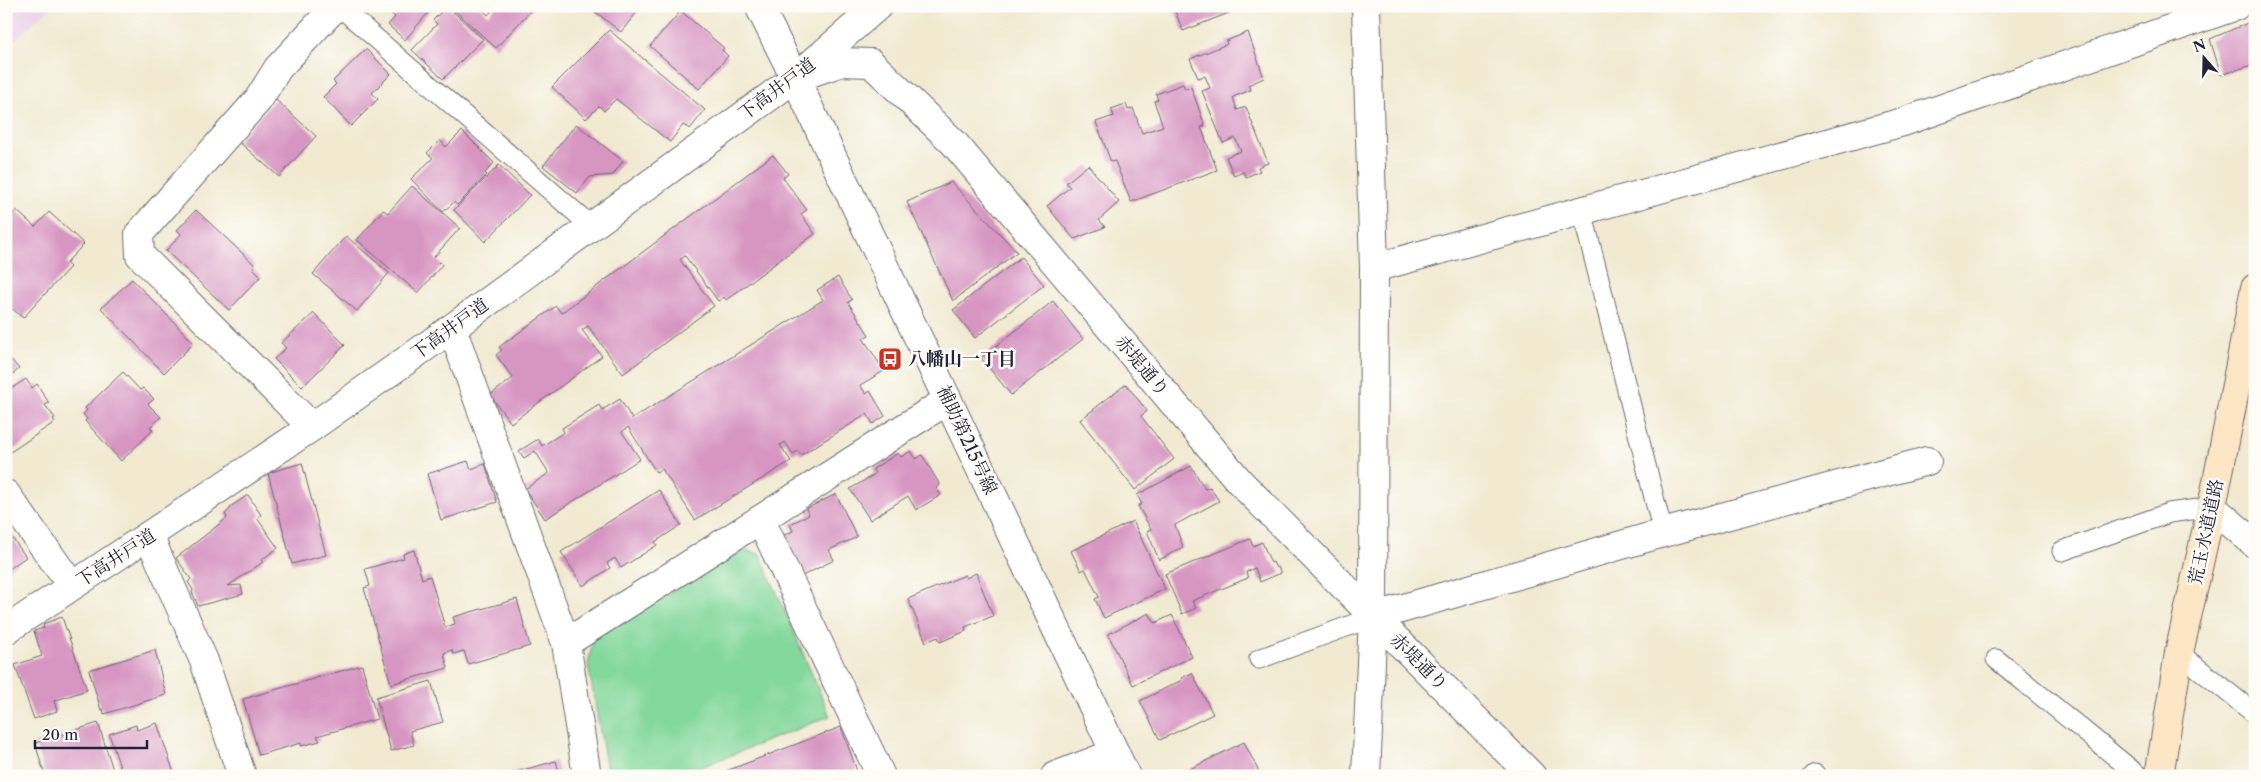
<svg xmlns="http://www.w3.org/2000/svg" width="2261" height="782" font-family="'Libre Caslon Text','Noto Serif JP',serif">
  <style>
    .built { fill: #ecd1ea }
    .green { fill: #83d89b; stroke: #527d6b }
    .building { fill: #d795c2 }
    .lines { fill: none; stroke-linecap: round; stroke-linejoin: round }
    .service-casing { stroke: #6a6870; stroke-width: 21 }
    .minor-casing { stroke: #6a6870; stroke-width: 30 }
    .tertiary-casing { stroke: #6a6870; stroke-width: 30 }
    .secondary-casing { stroke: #6a6870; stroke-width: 30 }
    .service { stroke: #fff; stroke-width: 19 }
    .minor { stroke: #fff; stroke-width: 28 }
    .tertiary { stroke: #fff; stroke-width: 28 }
    .secondary { stroke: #fce6c4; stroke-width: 28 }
    .labels { text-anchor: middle; stroke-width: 5; stroke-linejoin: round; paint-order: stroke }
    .street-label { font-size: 18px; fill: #22223b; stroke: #fdfcf7 }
    .poi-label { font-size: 18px; font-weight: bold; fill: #22223b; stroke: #fdfcf7; text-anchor: start }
  </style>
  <rect width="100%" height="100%" fill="#fdfcf7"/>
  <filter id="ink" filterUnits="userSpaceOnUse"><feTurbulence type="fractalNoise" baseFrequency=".02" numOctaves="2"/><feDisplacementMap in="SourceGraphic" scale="10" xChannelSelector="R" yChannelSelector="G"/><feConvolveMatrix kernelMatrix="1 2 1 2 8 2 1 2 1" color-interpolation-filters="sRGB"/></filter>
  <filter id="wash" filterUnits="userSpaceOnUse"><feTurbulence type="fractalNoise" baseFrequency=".0096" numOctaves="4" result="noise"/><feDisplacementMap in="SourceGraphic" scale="20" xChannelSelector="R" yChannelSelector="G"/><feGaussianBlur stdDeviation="1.12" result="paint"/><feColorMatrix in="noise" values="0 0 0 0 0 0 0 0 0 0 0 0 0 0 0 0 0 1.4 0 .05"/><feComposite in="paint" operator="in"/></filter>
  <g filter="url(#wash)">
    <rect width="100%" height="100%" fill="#f1ead1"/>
    <!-- built -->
    <path class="built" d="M6,6H52L6,48Z"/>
    <!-- green -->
    <path class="green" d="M742,549L760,554L830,716L679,776H608L588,664L593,639Z"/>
    <g id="blocks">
      <!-- building -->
      <path class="building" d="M382,6H434L405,40L388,25L395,17Z
        M447,6L483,39L443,79L412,50L437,24L433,20Z
        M456,6H479L488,15L496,6H535L496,48L453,9Z
        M588,6H642L621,32Z
        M1173,6H1238L1239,9L1183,31Z
        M681,11L724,48L722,50L728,56L699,89L650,46Z
        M2250,22L2251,27L2255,26V64L2221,75L2210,39Z
        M609,30L705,110L690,129L683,125L670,142L616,99L604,111L599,106L586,119L552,87Z
        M1248,32L1264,78L1248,85L1251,90L1233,97L1237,110L1246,107L1268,163L1258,167L1260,171L1246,177L1243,172L1234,176L1226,157L1241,151L1235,138L1223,143L1202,91L1210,88L1205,76L1198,78L1190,59L1227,44L1226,41Z
        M366,49L391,74L372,93L378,99L351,126L323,97L336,84L333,81Z
        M1183,84L1185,89L1191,87L1205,126L1201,127L1217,170L1131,202L1115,161L1111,162L1096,122L1114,116L1111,109L1126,104L1128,110L1133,108L1142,133L1163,126L1154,101L1158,100L1156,94Z
        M275,99L316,136L279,177L238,141Z
        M576,124L623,161L613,175L590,177L577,193L543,166Z
        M462,131L494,163L485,173L487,175L457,205L454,202L443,212L411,179L433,158L427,153L440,140L446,147Z
        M773,155L788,174L783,178L807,210L801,214L815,234L726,300L724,297L718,301L685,256L680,260L714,306L623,374L588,326L582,330L602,356L511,423L490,395L513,378L496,355L502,350L499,347L556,306L561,313Z
        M499,165L530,195L485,242L454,210Z
        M1088,165L1119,202L1099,220L1105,227L1074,239L1047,206L1070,187L1066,183Z
        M951,182L1017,252L953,301L907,202Z
        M412,186L460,228L434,257L442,265L418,293L357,240L383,210L388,213Z
        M16,210L35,227L49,212L84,244L66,263L70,267L23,318L6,303V221Z
        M196,210L255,265L253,268L261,276L229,310L166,251L181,234L177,230Z
        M346,236L389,273L357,311L313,274Z
        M1021,257L1044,285L975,338L953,310Z
        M838,277L852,300L848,302L869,335L863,338L884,371L860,385L866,394L870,391L885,416L873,424L867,414L801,455L798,451L793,454L785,442L780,445L791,461L695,520L662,469L656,472L628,427L622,432L640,459L545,519L525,489L549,473L535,451L524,458L519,451L538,439L542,446L564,432L562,428L599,405L602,410L620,399L632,419L823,300L817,290Z
        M132,279L194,343L164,373L101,308Z
        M1053,301L1083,339L1011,395L981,358Z
        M314,313L345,345L302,387L274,359L286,348L281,343Z
        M6,353L19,369L6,380Z
        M123,372L140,390L143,388L154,399L148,404L161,417L150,427L153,430L121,461L85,421L87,419L83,414L87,410L85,408Z
        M26,379L32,388L37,384L49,403L45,405L55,418L53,419L55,422L6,455V392Z
        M1126,384L1147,411L1141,416L1174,459L1135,490L1080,420Z
        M911,451L916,459L922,455L940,485L936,488L941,495L916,510L908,496L870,520L850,489L875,474L873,469L898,453L901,457Z
        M468,461L471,469L485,464L497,502L441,520L427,474Z
        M302,463L326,555L292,564L268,473Z
        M1191,466L1205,489L1210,487L1219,501L1175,525L1183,547L1159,560L1147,531L1151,529L1138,506L1142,504L1137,495Z
        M659,490L681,525L655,542L657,545L621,568L615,558L607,563L610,568L583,586L561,552Z
        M836,494L857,537L829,550L834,560L800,577L780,537L793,531L790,524L809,515L806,509Z
        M248,495L261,515L257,518L278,548L261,560L263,562L228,586L241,585L243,594L198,606L192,592L193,590L188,582L191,579L176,558L227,518L225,514L231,508L230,507Z
        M1133,521L1165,589L1104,618L1095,599L1099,597L1085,569L1081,571L1071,551Z
        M6,529L26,557L6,571Z
        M1250,539L1253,546L1262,542L1271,563L1273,562L1276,568L1278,567L1281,573L1260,582L1255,568L1246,572L1248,578L1192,601L1196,608L1182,614L1165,574Z
        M414,550L422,579L430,576L445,627L455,624L453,617L517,599L530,646L468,664L464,651L453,654L452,650L444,653L448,668L391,684L364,588L370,586L365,569L404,558L403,554Z
        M976,573L993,616L965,627L966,631L940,642L938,637L926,642L908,599L965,575L966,578Z
        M1149,613L1155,623L1172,615L1192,657L1133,685L1108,634Z
        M62,617L87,690L54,701L57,711L34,719L15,665L42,656L34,631L44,628L43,624Z
        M155,650L166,695L104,714L103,709L101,710L89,670Z
        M362,665L377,719L317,736L320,741L301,746V743L259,755L243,699Z
        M1192,673L1213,714L1160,740L1140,701L1182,680L1181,678Z
        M431,681L443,722L410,731L414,745L391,751L376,697Z
        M98,723L115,776H45L35,743Z
        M157,723L175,776H123L109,734L136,725L137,730Z
        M841,727L859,776H713Z
        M1244,742L1261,776H1176Z
        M556,761L560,776H504V775Z"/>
    </g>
  </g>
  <g filter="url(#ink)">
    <use href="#blocks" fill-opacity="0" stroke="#6a6870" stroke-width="1"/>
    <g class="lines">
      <!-- service casing -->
      <g class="service-casing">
        <path id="service" d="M339,6L591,226
          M1582,211L1663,533
          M2062,551L2169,513L2212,507
          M2179,653L2255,714
          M1259,659L1373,617
          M1996,659L2139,776
          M1813,776L1815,774"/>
      </g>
      <!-- minor casing -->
      <g class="minor-casing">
        <path id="minor" d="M1374,268L1903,122L2236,6
          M452,328L566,643L587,776
          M312,427L140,255L139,234L258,100L278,68L336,6
          M6,494L72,586
          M2212,507L2255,544
          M761,520L881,776
          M149,536L204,661L242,776
          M1373,617L1663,533L1927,461
          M6,630L312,427L452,328L795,78L878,6
          M566,643L948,400
          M1055,776L1115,753
          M1366,776L1373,617L1374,268L1366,6"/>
      </g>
      <!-- tertiary casing -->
      <g class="tertiary-casing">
        <path id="tertiary" d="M759,6L795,78L1126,776
          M795,78L842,62L871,63L954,143L1240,482L1532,776"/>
      </g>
      <!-- secondary casing -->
      <g class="secondary-casing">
        <path id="secondary" d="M2159,776L2179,653L2215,492L2255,288"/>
      </g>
      <!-- service -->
      <use href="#service" class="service"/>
      <!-- minor -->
      <use href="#minor" class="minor"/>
      <!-- tertiary -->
      <use href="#tertiary" class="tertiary"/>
      <!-- secondary -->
      <use href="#secondary" class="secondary"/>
    </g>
  </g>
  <!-- icons -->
  <defs>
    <g id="bus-square" transform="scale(1.25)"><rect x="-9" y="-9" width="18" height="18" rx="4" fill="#c8321e" stroke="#fdfcf7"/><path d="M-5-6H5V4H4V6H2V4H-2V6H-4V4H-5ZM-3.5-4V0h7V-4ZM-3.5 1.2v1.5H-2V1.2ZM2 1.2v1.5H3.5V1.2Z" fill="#fff"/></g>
  </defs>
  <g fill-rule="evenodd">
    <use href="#bus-square" x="890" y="359"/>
  </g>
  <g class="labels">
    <!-- street labels -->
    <g class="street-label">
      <text transform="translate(777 89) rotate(-37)" y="6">下高井戸道</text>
      <text transform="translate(450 329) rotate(-36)" y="6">下高井戸道</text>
      <text transform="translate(1142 366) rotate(50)" y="6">赤堤通り</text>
      <text transform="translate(967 440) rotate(65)" y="6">補助第215号線</text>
      <text transform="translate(2206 532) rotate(-78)" y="6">荒玉水道道路</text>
      <text transform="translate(116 558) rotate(-33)" y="6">下高井戸道</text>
      <text transform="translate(1419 662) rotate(45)" y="6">赤堤通り</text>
    </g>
    <!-- poi labels -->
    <g class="poi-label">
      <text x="908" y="365">八幡山一丁目</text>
    </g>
  </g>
  <!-- margin -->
  <rect width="2261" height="782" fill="none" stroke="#fdfcf7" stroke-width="25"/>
  <!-- north arrow -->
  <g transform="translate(2204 58) rotate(340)" stroke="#fdfcf7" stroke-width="4" paint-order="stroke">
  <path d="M0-4L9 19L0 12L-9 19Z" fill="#22223b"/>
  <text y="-8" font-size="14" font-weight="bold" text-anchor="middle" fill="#22223b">N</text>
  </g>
  <!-- scale -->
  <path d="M35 740v8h112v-8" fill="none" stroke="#22223b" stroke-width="2.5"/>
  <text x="42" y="740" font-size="15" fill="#22223b" stroke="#fdfcf7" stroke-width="4" paint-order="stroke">20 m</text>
</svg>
